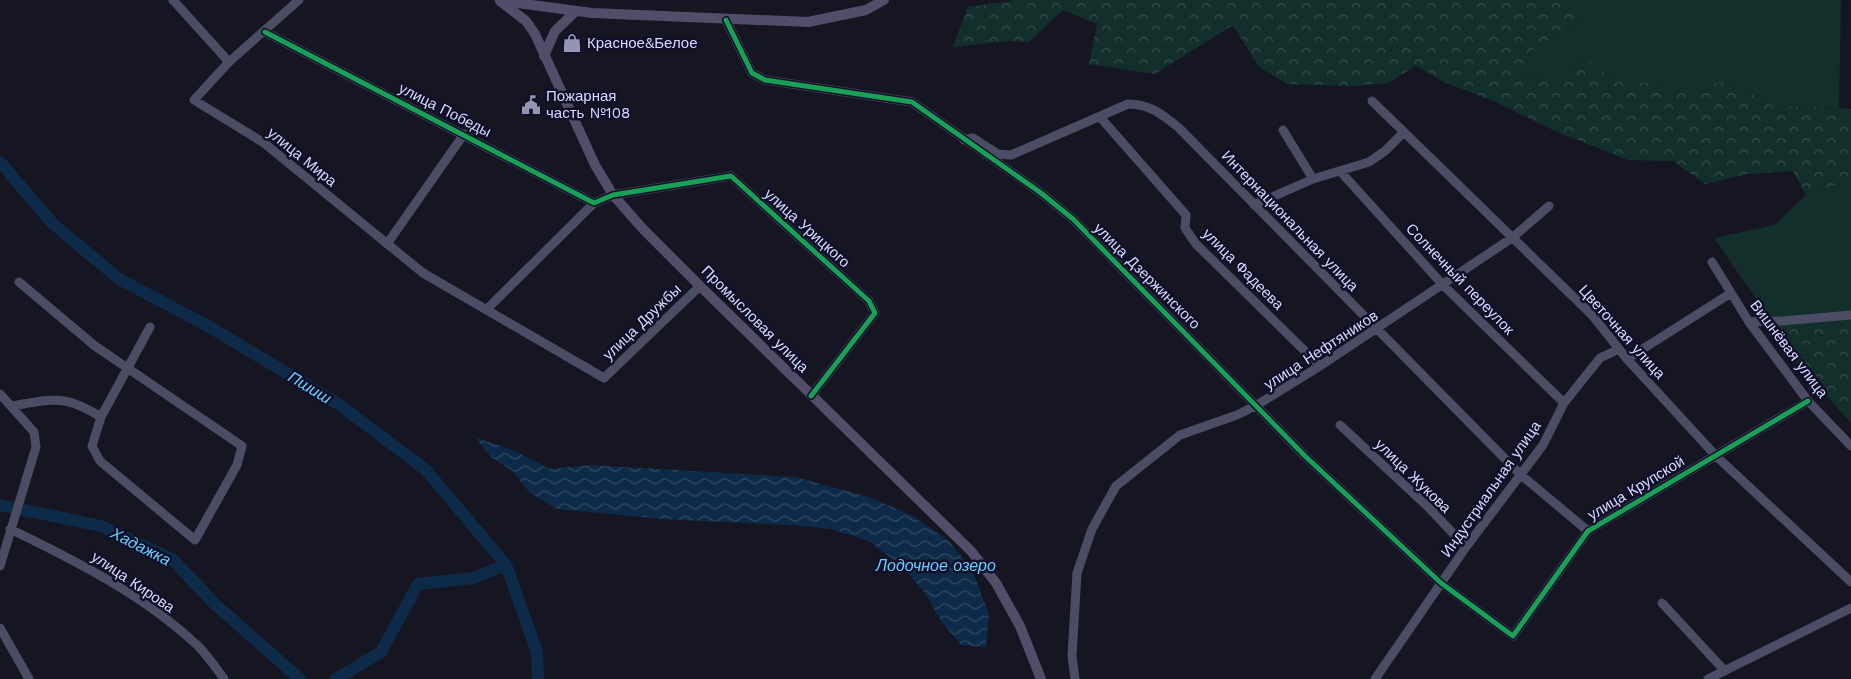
<svg xmlns="http://www.w3.org/2000/svg" width="1851" height="679" font-family="'Work Sans',sans-serif">
  <style>
    .grass { fill: #132f2c }
    .forest { fill: url(#forest-crowns) }
    .water { fill: url(#water-waves) }
    .lines { fill: none; stroke-linecap: round; stroke-linejoin: round }
    .river { stroke: #0d2b48; stroke-width: 12 }
    .minor { stroke: #4b4d64; stroke-width: 9 }
    .major { stroke: #534d6a; stroke-width: 10 }
    .cycleway-casing { stroke: #111029; stroke-width: 8 }
    .cycleway { stroke: #1a9f57; stroke-width: 5 }
    .labels { text-anchor: middle; stroke-width: 5; stroke-linejoin: round; paint-order: stroke }
    .poi-label { font-size: 15px; fill: #d8daff; stroke: #111029; text-anchor: start }
    .street-label { font-size: 15px; fill: #d8daff; stroke: #111029 }
    .water-label { font-size: 16px; font-style: italic; fill: #66cfff; stroke: #111029 }
  </style>
  <defs>
    <pattern id="forest-crowns" width="20" height="18" patternUnits="userSpaceOnUse" patternTransform="scale(1.25)"><rect width="20" height="18" fill="#132f2c"/><path d="M2 6a3 3 0 1 1 6 0M12 15a3 3 0 1 1 6 0" fill="none" stroke="#354d4c"/></pattern>
    <pattern id="water-waves" width="16" height="10" patternUnits="userSpaceOnUse" patternTransform="scale(1.25)"><rect width="16" height="10" fill="#0d2b48"/><path d="M0 5q4-4 8 0t8 0" fill="none" stroke="#304963"/></pattern>
  </defs>
  <rect width="100%" height="100%" fill="#161623"/>
  <!-- grass -->
  <path class="grass" d="M1576,0H1841L1839,108L1774,105L1727,81L1688,89L1610,78L1586,57L1554,79L1525,80L1529,52L1579,22Z
    M1851,181V323H1830L1778,330L1714,238L1774,225L1806,195Z"/>
  <!-- forest -->
  <path class="forest" d="M1016,0H1576L1579,22L1529,52L1525,80L1554,79L1586,57L1610,78L1688,89L1727,81L1774,105L1851,109V181L1806,195L1793,171L1747,174L1705,184L1673,161L1628,160L1555,131L1496,102L1444,82L1416,66L1388,83L1353,86L1287,84L1258,66L1233,25L1155,74L1089,64L1097,24L1063,10L1029,42L1008,41L953,47L968,7Z
    M1830,323H1851V423L1789,355L1778,330Z"/>
  <!-- water -->
  <path class="water" d="M476,438L513,450L550,469L590,465L795,477L869,497L913,516L948,540L972,570L989,614L986,647L961,645L941,621L925,593L903,567L869,541L831,529L792,525L663,519L557,509L529,492L513,471L492,458Z"/>
  <g class="lines">
    <!-- river -->
    <path class="river" d="M0,162L52,223L119,279L208,326L340,405L426,470L506,565L537,652L538,679
      M0,505L101,526L172,559L216,605L300,679
      M336,679L381,652L418,584L473,578L506,565"/>
    <!-- minor -->
    <path class="minor" d="M173,0L229,62
      M299,0L229,62L194,100L264,143L423,273L604,378L700,286
      M726,20L752,73L765,80L912,102L1041,193L1073,219L1305,456L1441,583L1513,636L1588,531L1808,401
      M265,32L594,203L613,195L731,176L869,301L875,313L811,396
      M1372,101L1592,315L1627,359L1716,456L1851,582
      M1100,117L1186,215L1185,228L1196,244L1320,366
      M1283,130L1313,179
      M964,140L973,138L998,154L1011,155L1128,104C1150,104 1163,115 1179,128L1521,475L1588,531
      M1340,171L1443,285L1564,403
      M1254,205L1313,179L1369,162L1385,151L1404,132
      M387,244L464,134
      M1712,262L1749,322L1808,401L1851,446
      M19,282L95,346L242,446L237,465L195,540L100,461L92,446L101,417L150,327
      M487,309L594,203
      M1749,322L1782,321L1851,315
      M1627,359L1731,293
      M0,394L34,432L36,447L0,566
      M12,406C53,399 63,394 101,417
      M1340,425L1427,506L1466,547
      M10,529C76,561 144,595 198,646C208,656 216,668 224,679
      M1662,603L1725,671
      M0,628L29,679
      M1075,679L1072,656L1077,573L1092,529L1116,486L1180,435L1237,415L1257,405L1320,366L1512,238L1549,206
      M1375,679L1466,547L1543,445L1564,403L1600,358L1619,349
      M1708,679L1851,608"/>
    <!-- major -->
    <path class="major" d="M500,1L526,21L535,34L595,165L613,195L643,229L700,286L971,551L996,583L1020,626L1041,679
      M502,1L592,13L808,22L866,10L884,0
      M544,56L555,31L576,11"/>
    <!-- cycleway casing -->
    <g class="cycleway-casing">
      <path id="cycleway" d="M726,20L752,73L765,80L912,102L1041,193L1073,219L1305,456L1441,583L1513,636L1588,531L1808,401
        M265,32L594,203L613,195L731,176L869,301L875,313L811,396"/>
    </g>
    <!-- cycleway -->
    <use href="#cycleway" class="cycleway"/>
  </g>
  <!-- icons -->
  <defs>
    <g id="shop-bare" transform="scale(1.5)"><path d="M-5-2.5h2.3a2.7 3.5 0 0 1 5.4 0H5L5.5 6h-11ZM-1.5-2.5h3a1.5 2.3 0 0 0-3 0Z" fill="#9495b2" stroke="#111029" stroke-width="2.5" paint-order="stroke"/></g>
    <g id="civic-bare" transform="scale(1.5)"><path d="M-.6-6.5H3V-4.5H.6V-3L4-1V1h2V6H-6V1h2V-1L-.6-3ZM-1.2 2.5V6h2.4V2.5Z" fill="#9495b2" stroke="#111029" stroke-width="2.5" paint-order="stroke"/></g>
  </defs>
  <g fill-rule="evenodd">
    <use href="#shop-bare" x="572" y="43"/>
    <use href="#civic-bare" x="531" y="105"/>
  </g>
  <g class="labels">
    <!-- poi labels -->
    <g class="poi-label">
      <text x="587" y="48">Красное&amp;Белое</text>
      <text x="546" y="101">Пожарная<tspan x="546" dy="17">часть №108</tspan></text>
    </g>
    <!-- street labels -->
    <g class="street-label">
      <text transform="translate(445 110) rotate(27)" y="5">улица Победы</text>
      <text transform="translate(302 157) rotate(39)" y="5">улица Мира</text>
      <text transform="translate(1290 221) rotate(46)" y="5">Интернациональная улица</text>
      <text transform="translate(807 228) rotate(42)" y="5">улица Урицкого</text>
      <text transform="translate(1243 269) rotate(45)" y="5">улица Фадеева</text>
      <text transform="translate(1147 276) rotate(45)" y="5">улица Дзержинского</text>
      <text transform="translate(1460 279) rotate(46)" y="5">Солнечный переулок</text>
      <text transform="translate(755 319) rotate(45)" y="5">Промысловая улица</text>
      <text transform="translate(642 322) rotate(-44)" y="5">улица Дружбы</text>
      <text transform="translate(1622 332) rotate(48)" y="5">Цветочная улица</text>
      <text transform="translate(1789 349) rotate(53)" y="5">Вишнёвая улица</text>
      <text transform="translate(1321 350) rotate(-33)" y="5">улица Нефтяников</text>
      <text transform="translate(1413 476) rotate(44)" y="5">улица Жукова</text>
      <text transform="translate(1636 488) rotate(-31)" y="5">улица Крупской</text>
      <text transform="translate(1491 489) rotate(-55)" y="5">Индустриальная улица</text>
      <text transform="translate(133 582) rotate(34)" y="5">улица Кирова</text>
    </g>
    <!-- water labels -->
    <g class="water-label">
      <text transform="translate(310 387) rotate(31)" y="6">Пшиш</text>
      <text transform="translate(141 546) rotate(27)" y="6">Хадажка</text>
      <text x="936" y="571">Лодочное озеро</text>
    </g>
  </g>
</svg>
